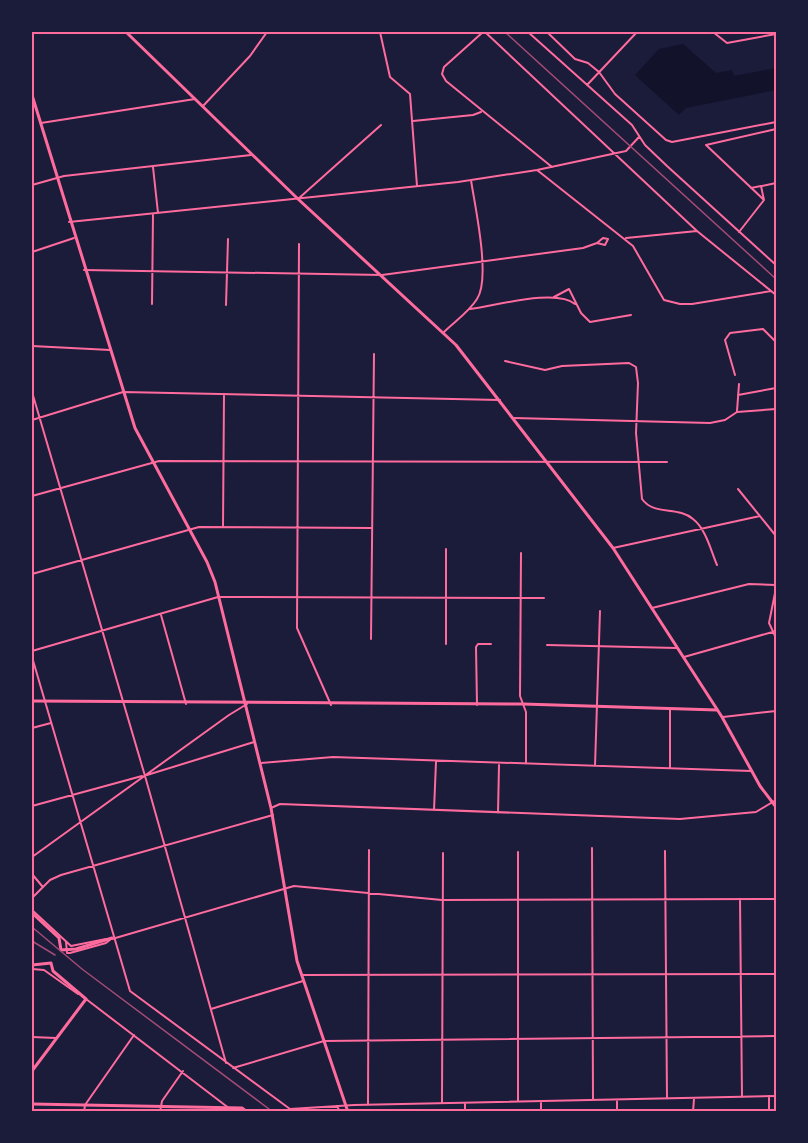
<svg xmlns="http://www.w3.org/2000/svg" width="808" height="1143" font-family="Arial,sans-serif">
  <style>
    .water { fill: #12122b }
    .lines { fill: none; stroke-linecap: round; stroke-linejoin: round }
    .minor { stroke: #ff6b9d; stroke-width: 2 }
    .tertiary { stroke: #ff6b9d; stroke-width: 3 }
    .secondary { stroke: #ff6b9d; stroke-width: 3 }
    .primary { stroke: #ff6b9d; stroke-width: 3 }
    .tram { stroke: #a44b75; stroke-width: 1.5 }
    .rail { stroke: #a44b75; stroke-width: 1.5 }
    .neatline { fill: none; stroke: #ff6b9d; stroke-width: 2 }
  </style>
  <rect width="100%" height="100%" fill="#1b1b3a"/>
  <!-- water -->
  <path class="water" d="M683,44L716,73L732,70L734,76L776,68V90L686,108L679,115L635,75L659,49Z"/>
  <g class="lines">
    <!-- minor -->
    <path class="minor" d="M380,32L390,77L410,94L417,186
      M483,32L444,67L442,74L446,81L552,167
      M485,32L697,231L776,295
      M528,32L632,125L645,145L667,166L776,265
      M547,32L575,59L588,63L599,72L615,94L666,140L672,142L776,122
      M713,32L727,43L776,34
      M587,85L637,32
      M203,106L250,56L267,32
      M413,121L473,115L481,112
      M41,123L195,99
      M153,167L158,213
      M537,170L633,246L664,300L680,304H692L771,291
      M32,185L64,176L251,155
      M762,186L776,183
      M751,188L761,186L764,200
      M298,199L381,125
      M69,222L458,182L537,170L626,151L639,137
      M739,232L764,200L706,145L776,129
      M626,238L697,231
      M299,244L297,628L331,705
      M32,252L74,238
      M84,270L382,275L583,248L597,243L603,238L608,239L605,245L597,243
      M554,297L569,289L581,313L590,322L631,315
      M152,304L153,214
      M226,305L228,239
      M470,309C495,306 556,288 575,304
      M444,332C454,322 469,312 477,299C491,278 475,207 471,180
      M32,346L110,350
      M505,361L545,370L562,366L629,363L636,367L638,383L636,433L642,499C654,516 678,506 693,519C706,529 711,551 717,565
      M735,375L725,340L730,333L763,329L776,342
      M32,392L145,776L226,1063
      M738,395L776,388
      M737,411L739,384
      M514,418L710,423L725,420L737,412L776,409
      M32,420L123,392L500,400
      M738,489L776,536
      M32,496L159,461L667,462
      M223,527L224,394
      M613,548L760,516
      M446,549V644
      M521,553L520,696L526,712V764
      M32,574L199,527L372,528
      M776,588L769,623L776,638
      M652,608L749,584L776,585
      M161,615L186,704
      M371,639L374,354
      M547,645L677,648
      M32,651L218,597L544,598
      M32,657L130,991L290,1109L354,1105L776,1096
      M684,657L776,631
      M477,705L476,647L478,644H491
      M723,717L776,711
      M32,728L51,723
      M261,763L333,757L751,771
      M595,766L600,611
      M670,768V709
      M147,775L254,742
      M32,806L142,776
      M271,808L280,804L680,819L756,812L776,800
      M434,810L436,762
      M498,813L499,765
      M592,848L593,1100
      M665,851L667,1099
      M32,857L229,715L247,704
      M32,874L42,886
      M32,898L50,880L61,875L273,815
      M740,899L742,1097
      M32,910L71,946L106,939
      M112,939L294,886L442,900L776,899
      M66,942L67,953H70L106,943L111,939
      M32,969L44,970L78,994
      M302,975L776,974
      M86,999L234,1112
      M211,1009L303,981
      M32,1037L56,1038
      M233,1068L324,1041L776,1036
      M518,1101V852
      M442,1103L443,853
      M368,1105L369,850
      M337,1106L340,1112
      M84,1112L85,1105L134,1035
      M160,1112L162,1101L183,1071
      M465,1112V1103
      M541,1112V1102
      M617,1112V1100
      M693,1112L694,1099
      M769,1112V1096"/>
    <!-- tertiary -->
    <path class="tertiary" d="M32,701L523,704L717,710
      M32,913L59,938L61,950L76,949L112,938
      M32,965L51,963L53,971L86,999L32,1071
      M32,1104L242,1108L247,1112"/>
    <!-- secondary -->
    <path class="secondary" d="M32,95L135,428L207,562L215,582L271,808L297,961L348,1112"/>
    <!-- primary -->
    <path class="primary" d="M126,32L298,199L456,345L613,548L722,717L760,786L776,807"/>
    <!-- tram -->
    <path class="tram" d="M505,32L776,279"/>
    <!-- rail -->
    <path class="rail" d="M32,927L82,969L273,1112
      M32,941L55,955"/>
  </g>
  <!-- border -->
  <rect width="808" height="1143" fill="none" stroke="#1b1b3a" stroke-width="66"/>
  <rect x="33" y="33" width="742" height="1077" class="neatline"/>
</svg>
